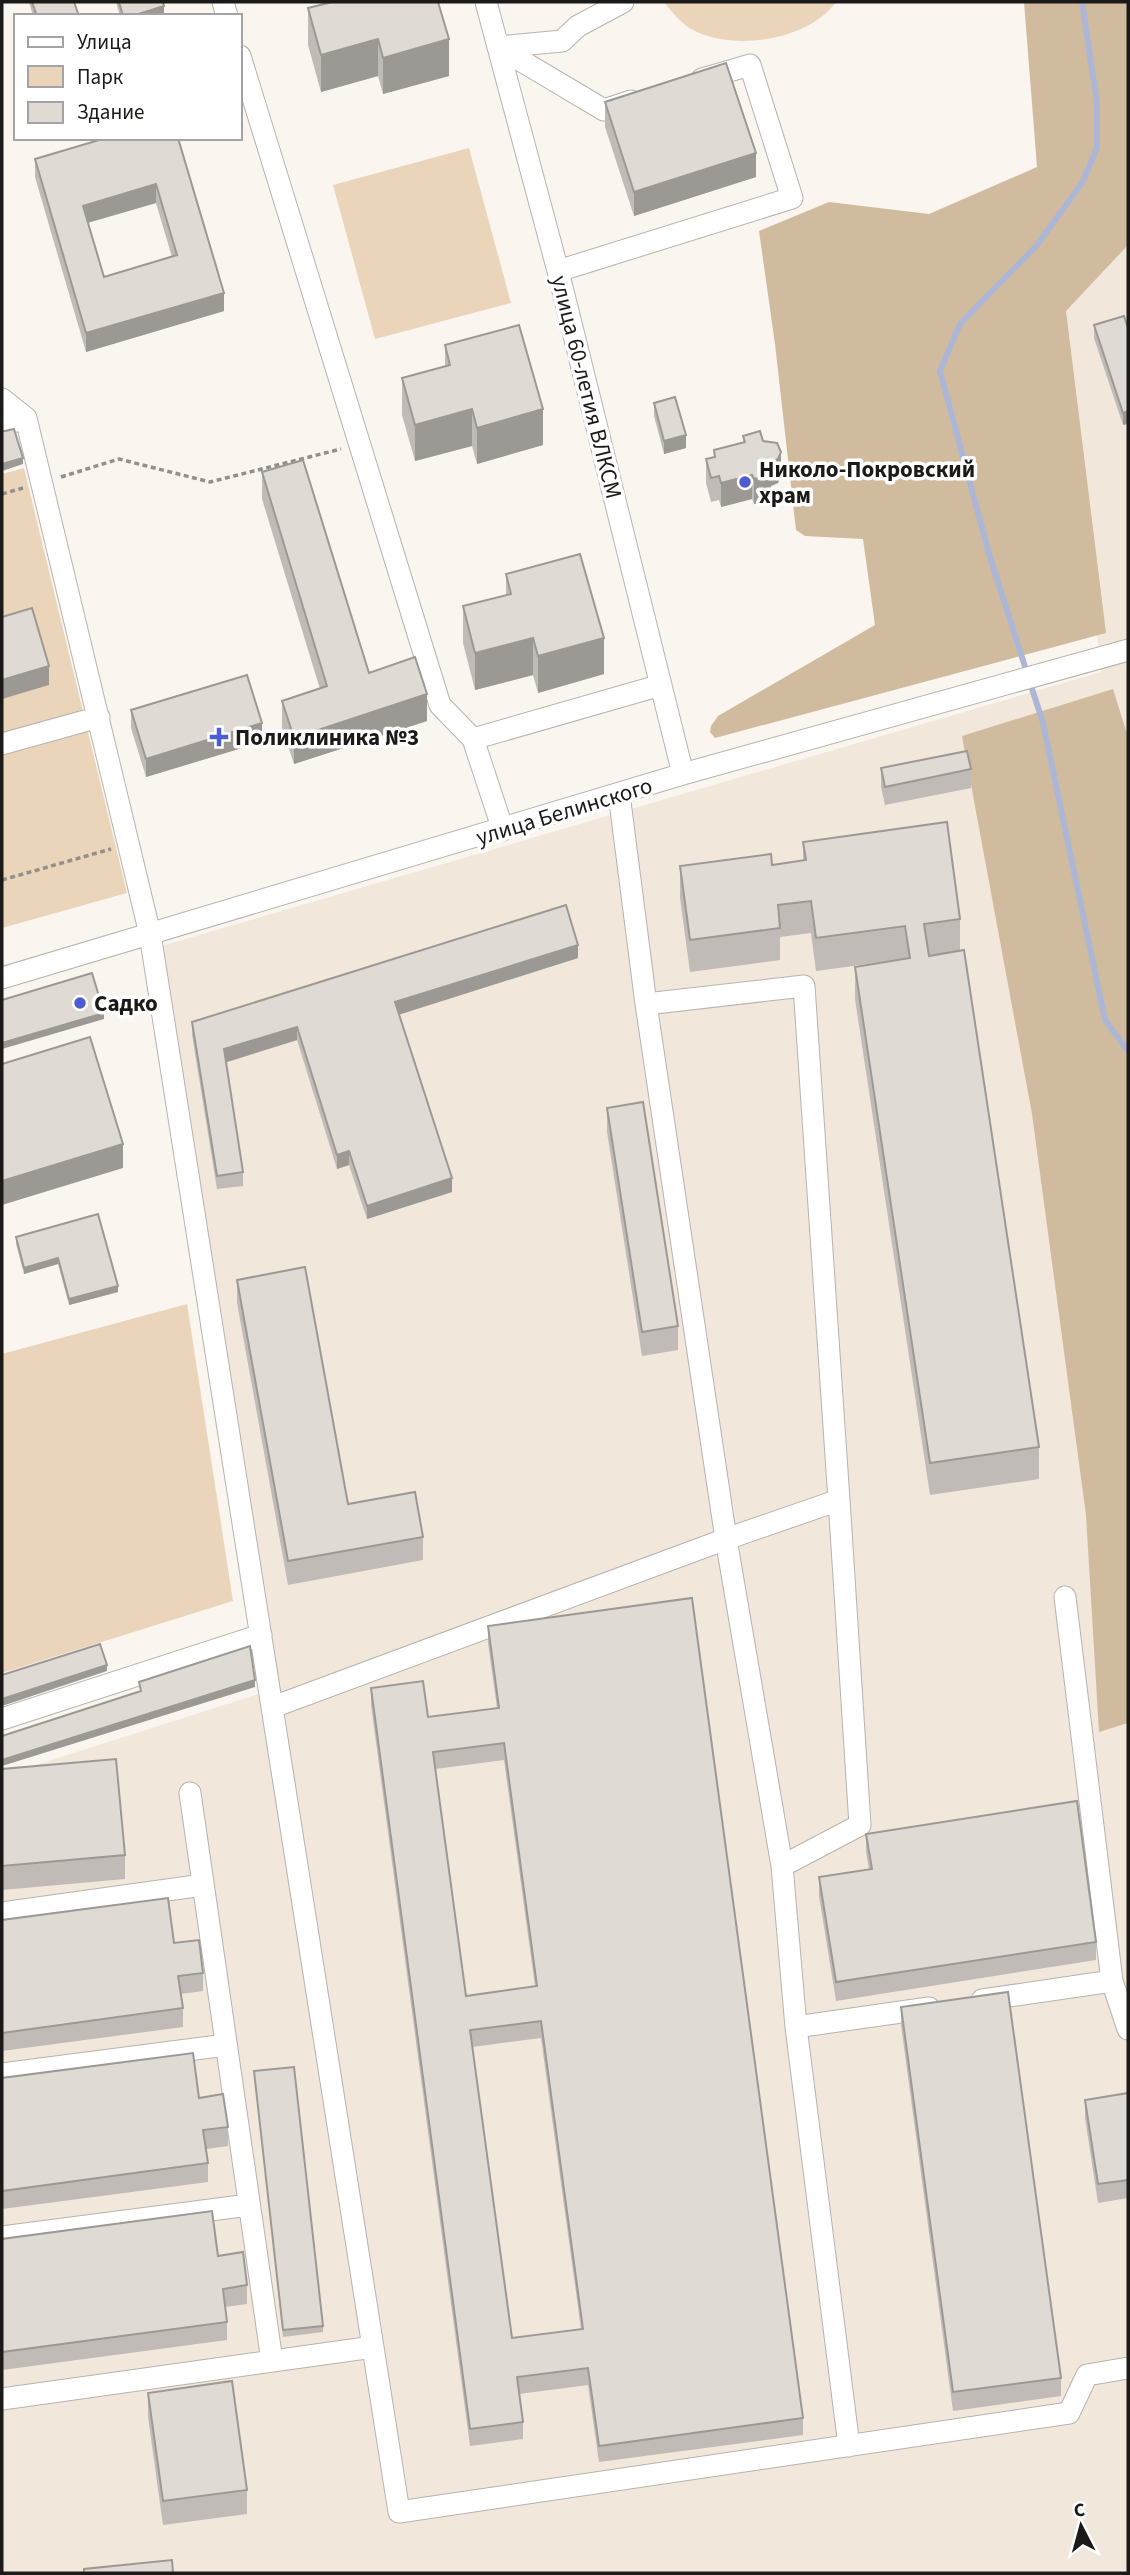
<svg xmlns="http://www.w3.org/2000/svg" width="1130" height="2575" font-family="'Source Sans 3',sans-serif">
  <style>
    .built { fill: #f1e7db }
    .green { fill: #ead5ba }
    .forest { fill: #d1bb9e }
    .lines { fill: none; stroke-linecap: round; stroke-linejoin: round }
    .stream { stroke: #aeb6d6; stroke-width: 6 }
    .minor-casing { stroke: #b8b3ae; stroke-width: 23 }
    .path { stroke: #93908c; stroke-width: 3.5; stroke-dasharray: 5 3.5; stroke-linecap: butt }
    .minor { stroke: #fff; stroke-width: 21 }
    .wall { fill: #c0bbb6; fill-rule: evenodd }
    .shaded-wall { fill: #9c9994 }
    .building { fill: #dfdad4; stroke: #9c9994; stroke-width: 2; fill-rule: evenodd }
    .poi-dot { fill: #4e5cd2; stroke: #fff; stroke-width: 2.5 }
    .labels { text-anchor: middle; stroke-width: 7; stroke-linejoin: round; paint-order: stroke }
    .street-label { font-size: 23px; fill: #1c1a18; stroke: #fff }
    .poi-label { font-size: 23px; font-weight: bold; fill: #1c1a18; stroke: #fff; text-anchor: start }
  </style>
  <rect width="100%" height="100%" fill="#faf5ef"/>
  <!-- built -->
  <path class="built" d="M1031,2H1128V2573H2V1776L274,1689L155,948L1101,672Z"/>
  <!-- green -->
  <path class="green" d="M664,2H836C808,41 732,52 691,29C681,23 671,11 664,2Z
    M469,148L511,303L375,339L333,185Z
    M24,468L127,893L2,928V474Z
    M187,1304L233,1601L2,1673V1354Z"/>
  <!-- forest -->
  <path class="forest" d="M1024,2H1128V245L1066,311L1106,633L715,738L710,732L711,726L718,716L875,625L863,539L805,536L796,530L775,344L759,231L829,202L929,214L1037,167Z
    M1113,689L1128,737V1723L1099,1732L1086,1515L1032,1114L962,736Z"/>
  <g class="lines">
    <!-- stream -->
    <path class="stream" d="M1082,2L1097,103V148L1082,183L1037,245L960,324L940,371L989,554L1043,723L1105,1020L1128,1051"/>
    <!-- minor casing -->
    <g class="minor-casing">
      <path id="minor" d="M223,2L227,16
        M486,2L558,271L683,774
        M498,47L604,110L631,101
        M498,47L562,41L578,26L623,2
        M240,56L440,705L473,739L503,830
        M558,271L792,198L750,65L702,79
        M2,399L26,418
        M2,425L26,418L150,934L399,2512L1069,2413L1087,2375L1128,2368
        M473,739L661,685
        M2,744L99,717
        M619,794L646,1004L726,1539L782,1866L796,2027L849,2446
        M2,978L683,774L1128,650
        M1065,1597L1112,1981
        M273,1707L726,1539L839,1500L804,986L646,1004
        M2,1719L261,1635
        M190,1793L272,2361
        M782,1866L860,1825L839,1500
        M2,1913L203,1885
        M982,2000L1112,1981L1128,2029
        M796,2027L929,2008
        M2,2074L226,2045
        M2,2237L249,2205
        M2,2399L373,2347"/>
    </g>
    <!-- path -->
    <path class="path" d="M61,477L119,459L210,482L341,449
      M2,494L23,488
      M2,880L111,849"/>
    <!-- minor -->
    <use href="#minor" class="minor"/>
  </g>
  <!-- wall -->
  <path class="wall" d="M29,2H74L79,16H33Z
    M116,2H163L164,16H120Z
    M332,2L449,76L383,94L378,76L321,92L308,45V8Z
    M605,102L756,177L634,216L605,127Z
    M178,138L224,311L86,352L35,177V159ZM156,203L172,257L104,277L88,223Z
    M1124,316L1123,425L1094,338V325Z
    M445,345L543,445L477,464L472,446L415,461L402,415V378L445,366Z
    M654,403L686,448L664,454L654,416Z
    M743,436L763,441L781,476L778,483L771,486V500L754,504L752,499L721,507L719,500L711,502L706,483V459L714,457V450L743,442Z
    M262,472L369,673L427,721L294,764L282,728V701L320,689L262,499Z
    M506,574L604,674L538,693L533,675L475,690L463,643V606L506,595Z
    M131,710L262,742L146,777L131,728Z
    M881,768L971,769V788L885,805L881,787Z
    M803,842L960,919V951L1039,1447V1479L930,1495L855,999V967L905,959L816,971L811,933L780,937V960L690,972L680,898V866L772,865L803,860Z
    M578,958L399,1014L452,1192L367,1219L349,1165L337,1169L297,1040L226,1062L243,1172V1186L217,1189L192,1035V1022Z
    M607,1108L678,1326V1350L642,1356L607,1132Z
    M16,1237L118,1292L69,1305L58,1264L24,1274L16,1244Z
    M237,1280L348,1504L423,1537V1560L288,1585L237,1303Z
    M488,1626L803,2418V2435L599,2462L588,2385L519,2394L523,2422V2439L470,2446L371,1705V1688L428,1717L497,1708L488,1643ZM504,1760L535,1986L466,1996L435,1769ZM541,2038L581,2329L512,2338L472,2047Z
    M2,1769L125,1855V1879L2,1890Z
    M866,1834L1096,1942V1960L836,2001L819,1896V1877L869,1869L866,1852Z
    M2,1920L174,1943L203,1973V1991L181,1994L183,2008V2027L2,2051Z
    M901,2007L1061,2378V2396L953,2411L901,2025Z
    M254,2071L323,2326V2332L283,2337Z
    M2,2078L199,2098L228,2127V2146L206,2149L208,2163V2182L2,2209Z
    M1128,2093V2198L1098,2203L1085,2118V2100Z
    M2,2239L218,2256L247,2285V2304L225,2307L227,2322V2340L2,2370Z
    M148,2393L247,2490V2514L163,2525L148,2417Z"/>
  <!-- shaded-wall -->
  <path class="shaded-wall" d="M164,6V16H132Z
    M378,39V76L321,92V55Z
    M449,39V76L383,94V58Z
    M756,153V177L634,216V192Z
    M156,184V203L83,224V206Z
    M224,293V311L86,352V333Z
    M472,409V446L415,461V425Z
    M543,409V445L477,464V428Z
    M1128,411V424L1123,425V413Z
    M686,435V448L664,454V441Z
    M781,452V476L778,483L771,486V500L754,504V479L768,463Z
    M23,458V464L2,471V464Z
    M752,475V499L721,507V483Z
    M533,638V675L475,690V653Z
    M604,638V674L538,693V656Z
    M49,666V685L2,699V680Z
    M427,694V721L294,764V738Z
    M262,723V742L146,777V759Z
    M578,945V958L395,1016V1002Z
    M104,1013V1019L2,1049V1043Z
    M297,1027V1040L224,1063V1049Z
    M123,1144V1168L2,1205V1181Z
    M349,1151V1165L337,1169V1155Z
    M452,1178V1192L367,1219V1206Z
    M58,1258V1264L24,1274V1268Z
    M118,1286V1292L69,1305V1299Z
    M107,1665V1671L2,1706V1699Z
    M255,1680V1687L2,1766V1760Z"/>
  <!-- building -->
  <path class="building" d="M32,2H74L79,16H37Z
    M119,2H163L164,6L132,16H123Z
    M332,2H438L449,39L383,58L378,39L321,55L308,8Z
    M726,63L756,153L634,192L605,102Z
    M106,138H178L224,293L86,333L35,159ZM156,184L177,255L104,277L83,206Z
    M1124,316L1128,328V411L1123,413L1094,325Z
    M519,325L543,409L477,428L472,409L415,425L402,378L450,365L445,345Z
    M675,397L686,435L664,441L654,403Z
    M14,429L23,458L2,464V431H5Z
    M760,431L763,441L777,443L781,452L778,459L768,463L771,475L754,479L752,475L721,483L719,476L711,478L706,459L715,457L714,450L745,442L743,436Z
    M303,460L369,673L415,657L427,694L294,738L282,701L327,686L262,472Z
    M580,554L604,638L538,656L533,638L475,653L463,606L511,594L506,574Z
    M32,608L49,666L2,680V617Z
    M247,675L262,723L146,759L131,710Z
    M967,751L971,769L885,787L881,768Z
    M947,822L960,919L924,924L929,956L964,950L1039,1447L930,1463L855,967L910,958L905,926L816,938L811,901L778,905L780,928L690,940L680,866L771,854L772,865L806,860L803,842Z
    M566,905L578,945L395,1002L452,1178L367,1206L349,1151L337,1155L297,1027L224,1049L243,1172L217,1176L192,1022Z
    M92,973L104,1013L2,1043V1000Z
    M90,1037L123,1144L2,1181V1064Z
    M643,1102L678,1326L642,1332L607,1108Z
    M98,1214L118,1286L69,1299L58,1258L24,1268L16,1237Z
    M305,1267L348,1504L415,1492L423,1537L288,1561L237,1280Z
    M692,1598L803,2418L599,2446L588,2368L517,2377L523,2422L470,2429L371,1688L423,1681L428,1717L499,1708L488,1626ZM504,1743L537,1986L466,1996L433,1752ZM541,2021L583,2329L512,2338L470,2030Z
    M100,1644L107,1665L2,1699V1675Z
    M250,1646L255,1680L2,1760V1736L141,1691L139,1682Z
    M116,1759L125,1855L2,1866V1769Z
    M1077,1801L1096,1942L836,1982L819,1877L872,1869L866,1834Z
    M168,1898L174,1943L199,1940L203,1973L178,1976L183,2008L2,2033V1920Z
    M1008,1992L1061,2378L953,2392L901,2007Z
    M193,2053L199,2098L223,2094L228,2127L203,2130L208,2163L2,2191V2078Z
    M294,2067L323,2326L283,2330L254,2071Z
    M1128,2093V2180L1098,2184L1085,2100Z
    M212,2211L218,2256L243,2252L247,2285L223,2289L227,2322L2,2352V2239Z
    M232,2381L247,2490L163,2501L148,2393Z
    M172,2560L173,2573H84V2569Z"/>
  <!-- markers -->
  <g class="poi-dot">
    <circle cx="745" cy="482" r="7"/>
    <path d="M215.5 726.5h7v7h7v7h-7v7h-7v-7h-7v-7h7z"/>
    <circle cx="80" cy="1003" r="7"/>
  </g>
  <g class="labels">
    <!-- street labels -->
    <g class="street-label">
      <text transform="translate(587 387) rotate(76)" y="8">улица 60-летия ВЛКСМ</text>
      <text transform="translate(564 811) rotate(-17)" y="8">улица Белинского</text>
    </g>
    <!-- poi labels -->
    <g class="poi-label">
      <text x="759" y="477">Николо-Покровский<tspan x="759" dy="26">храм</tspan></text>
      <text x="235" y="745">Поликлиника №3</text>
      <text x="94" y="1011">Садко</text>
    </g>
  </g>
  <!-- border -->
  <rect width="1130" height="2575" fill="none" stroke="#1c1a18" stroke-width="7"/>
  <!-- legend -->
  <rect x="14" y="14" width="228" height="126" fill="#ffffff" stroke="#a4a3a3" stroke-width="2"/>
  <rect x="28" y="37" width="35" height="10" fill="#ffffff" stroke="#a4a3a3" stroke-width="2"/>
  <text x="77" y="49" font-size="21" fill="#1c1a18">Улица</text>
  <rect x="28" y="66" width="35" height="21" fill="#ead5ba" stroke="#a4a3a3" stroke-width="2"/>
  <text x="77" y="84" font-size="21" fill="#1c1a18">Парк</text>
  <rect x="28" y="102" width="35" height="21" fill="#dfdad4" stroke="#a4a3a3" stroke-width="2"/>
  <text x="77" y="119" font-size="21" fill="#1c1a18">Здание</text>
  <!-- north arrow -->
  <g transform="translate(1081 2526) rotate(354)" stroke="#ffffff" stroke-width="5" paint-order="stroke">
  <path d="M0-5L12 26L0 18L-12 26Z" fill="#1c1a18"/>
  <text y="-10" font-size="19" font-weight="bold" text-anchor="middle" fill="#1c1a18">С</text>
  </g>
</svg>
